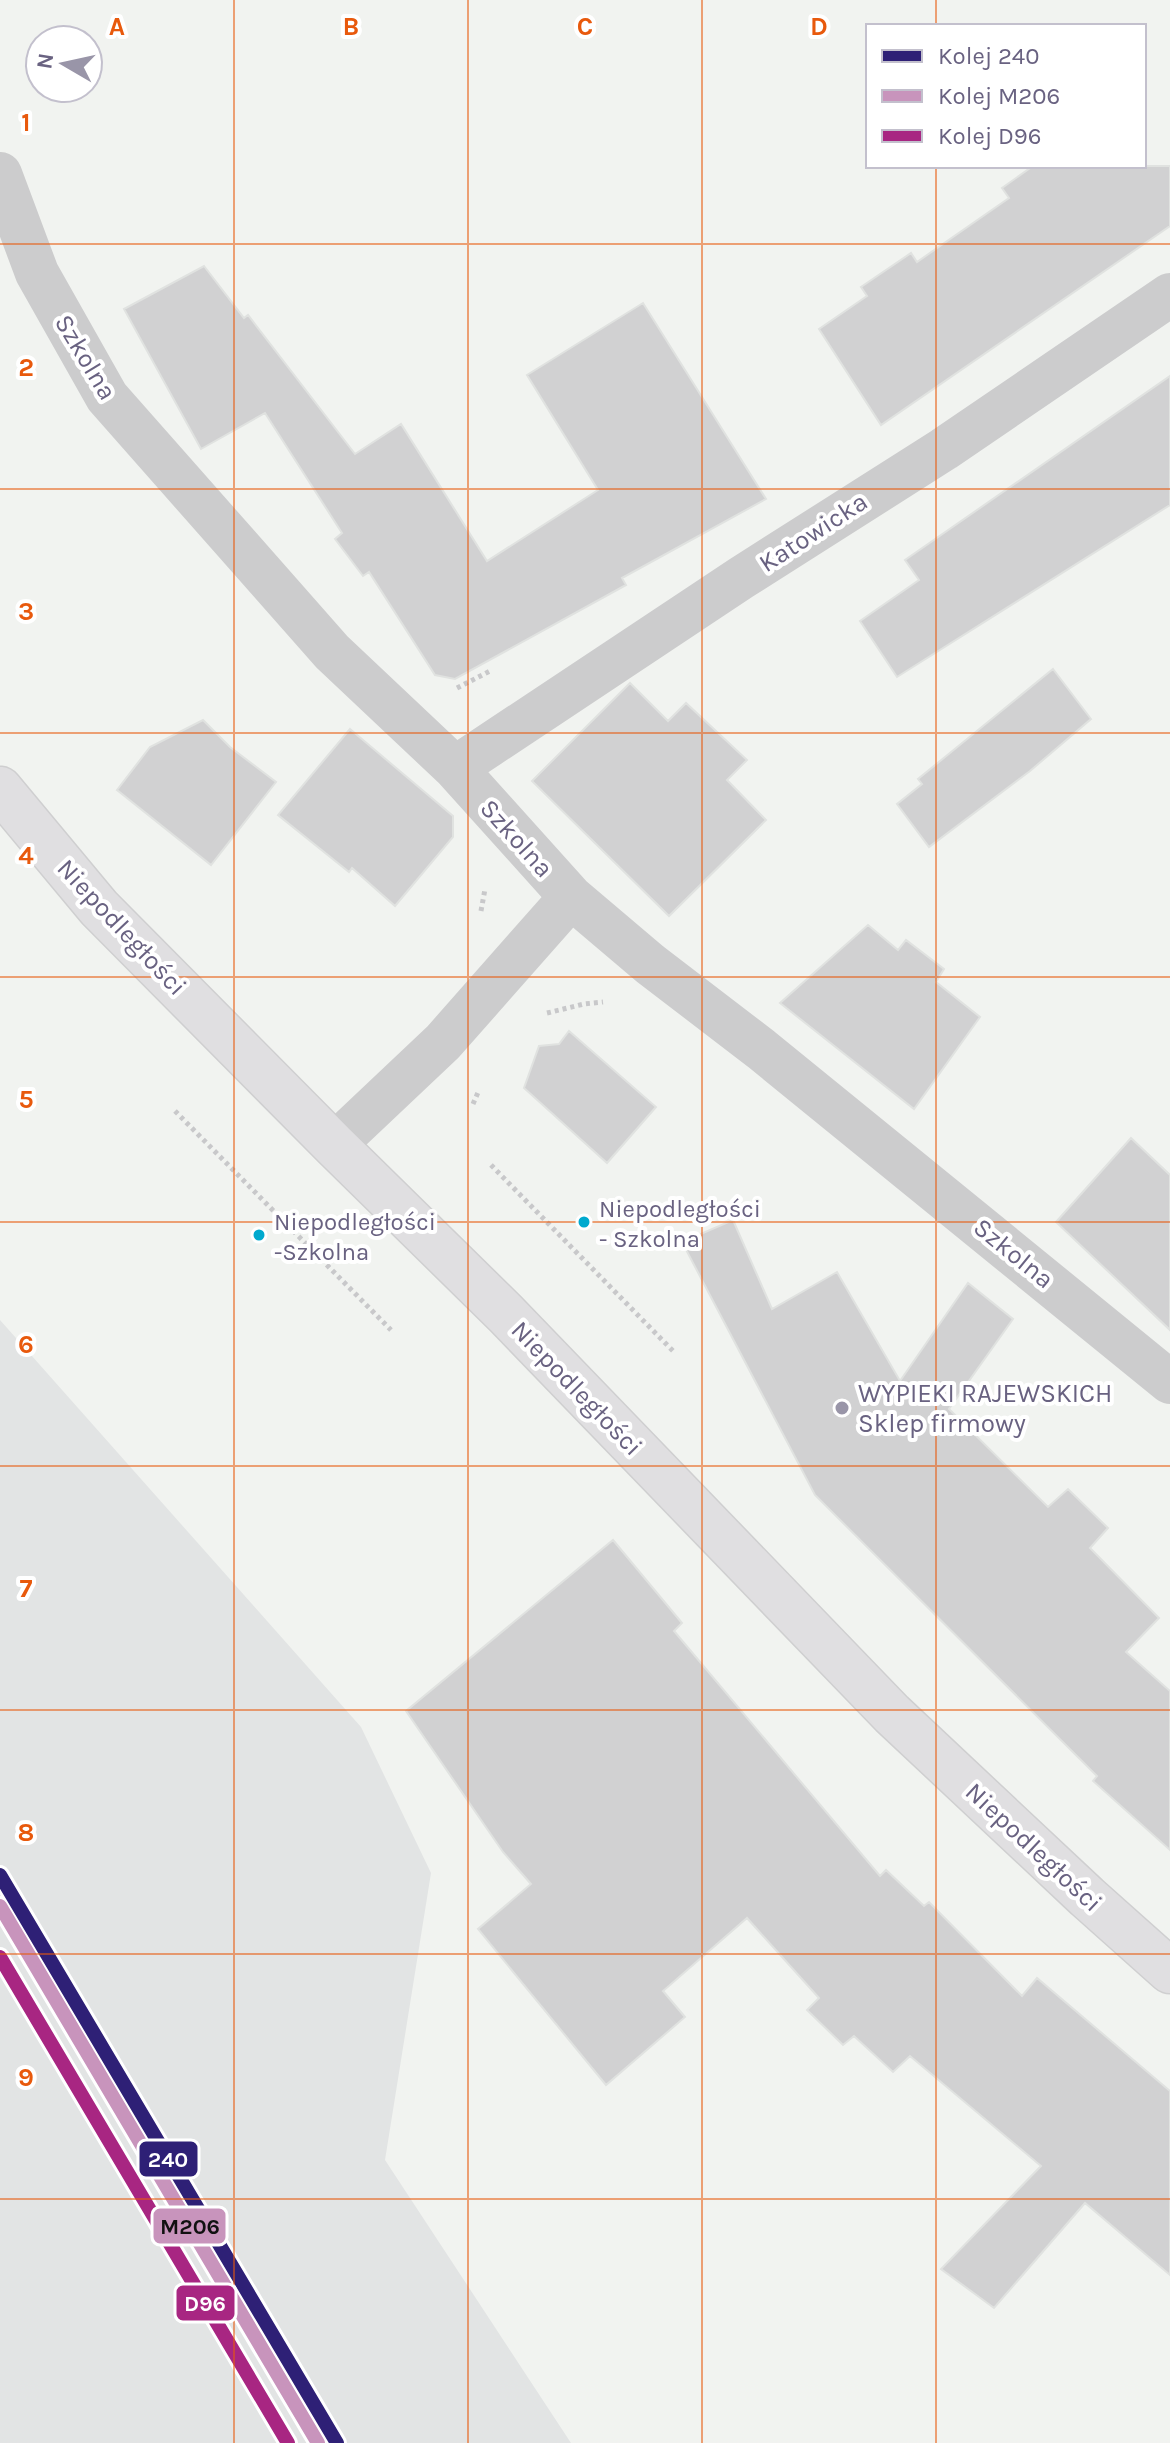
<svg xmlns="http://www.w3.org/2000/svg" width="1170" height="2443" font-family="Karla,sans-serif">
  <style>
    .built { fill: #e2e4e4 }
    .building { fill: #d1d1d2; stroke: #e0e2e0; stroke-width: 2 }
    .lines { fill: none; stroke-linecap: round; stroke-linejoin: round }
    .secondary-casing { stroke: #cfcfd0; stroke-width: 47 }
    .path { stroke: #c8c8ca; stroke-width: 5; stroke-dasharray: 4 4; stroke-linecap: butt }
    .minor { stroke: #cccccd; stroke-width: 44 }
    .secondary { stroke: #e0dfe1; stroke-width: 44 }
    .rail-1-casing { stroke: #fff; stroke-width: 20 }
    .rail-2-casing { stroke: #fff; stroke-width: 20 }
    .rail-3-casing { stroke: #fff; stroke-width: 20 }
    .rail-1 { stroke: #2e2076; stroke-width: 14 }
    .rail-2 { stroke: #c894bc; stroke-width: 14 }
    .rail-3 { stroke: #a82682; stroke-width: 14 }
    .grid { fill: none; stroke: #e8590c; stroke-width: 2; stroke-opacity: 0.55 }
    .bus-dot { fill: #00a9ce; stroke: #fff; stroke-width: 3 }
    .poi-dot { fill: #9995a8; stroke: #fff; stroke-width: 3 }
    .labels { text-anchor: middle; stroke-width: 8; stroke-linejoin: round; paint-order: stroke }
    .bus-label { font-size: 24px; fill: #696281; stroke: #fff; text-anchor: start }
    .street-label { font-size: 26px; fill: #696281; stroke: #fff }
    .poi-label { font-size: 26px; fill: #696281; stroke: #fff; text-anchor: start }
    .grid-label { font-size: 26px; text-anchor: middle; font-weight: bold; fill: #e8590c; stroke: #fff; stroke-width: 8; stroke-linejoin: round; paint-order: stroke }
    .line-badge { stroke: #fff; stroke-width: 3 }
    .badge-label { font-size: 22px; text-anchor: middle; font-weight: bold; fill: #fff }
    .pale-badge-label { font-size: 22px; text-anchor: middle; font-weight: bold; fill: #111 }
  </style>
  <rect width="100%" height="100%" fill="#f1f3f0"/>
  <!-- built -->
  <path class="built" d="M0,1320L361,1727L431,1873L385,2160L571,2443H0Z"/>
  <!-- building -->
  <path class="building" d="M1033,166H1170V226L881,425L819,329L867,296L861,287L911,253L917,262L1009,198L1002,188Z
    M204,266L244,318L248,315L355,454L401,424L487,561L598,490L527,375L643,303L766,499L622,578L626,585L455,679L435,675L369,572L363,576L335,539L342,533L265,413L201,449L124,309Z
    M1170,376V505L897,677L860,621L919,580L905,560Z
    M1053,669L1091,719L1030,771L929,847L897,804L922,784L918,779Z
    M630,683L668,721L686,703L747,760L727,780L766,820L669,916L532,781Z
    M203,720L230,747L276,782L211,865L117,790L150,747Z
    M350,729L453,816V837L395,906L352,868L349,872L278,815Z
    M868,925L898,950L906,940L944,969L936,982L980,1017L914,1109L780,1003Z
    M569,1031L656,1107L607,1163L524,1088L539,1046L559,1044Z
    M1131,1138L1170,1175V1330L1056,1222Z
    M733,1220L772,1309L837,1272L900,1381L968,1283L1013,1319L949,1409L1048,1507L1068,1489L1108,1528L1090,1548L1159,1618L1126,1652L1170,1691V1850L1093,1781L1097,1776L815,1495L682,1242Z
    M613,1540L682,1623L674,1631L880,1876L886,1870L924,1906L929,1902L1022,1996L1037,1978L1170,2091V2275L1085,2203L994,2308L941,2269L1041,2166L910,2056L893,2072L854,2036L843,2045L807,2010L819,1998L747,1918L663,1991L685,2017L606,2085L478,1929L531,1884L503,1852L406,1711Z"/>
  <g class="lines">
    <!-- secondary casing -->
    <g class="secondary-casing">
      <path id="secondary" d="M0,789L99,908L334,1145L506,1314L892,1714L1087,1897L1170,1971"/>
    </g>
    <!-- path -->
    <path class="path" d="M457,688L492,670
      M481,911L485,889
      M547,1013L584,1004L603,1002
      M473,1104L479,1090
      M175,1111L391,1330
      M491,1165L673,1351"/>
    <!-- minor -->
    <path class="minor" d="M0,174L37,273L107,397L332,652L455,768L571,897L650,964L761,1049L1170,1382
      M455,768L741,578L944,449L1170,295
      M334,1145L443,1042L571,897"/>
    <!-- secondary -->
    <use href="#secondary" class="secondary"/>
    <!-- rail-1 casing -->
    <g class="rail-1-casing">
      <path id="rail-1" d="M0,1875L337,2443"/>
    </g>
    <!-- rail-2 casing -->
    <g class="rail-2-casing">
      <path id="rail-2" d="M0,1906L318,2443"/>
    </g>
    <!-- rail-3 casing -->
    <g class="rail-3-casing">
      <path id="rail-3" d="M0,1957L288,2443"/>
    </g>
    <!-- rail-1 -->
    <use href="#rail-1" class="rail-1"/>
    <!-- rail-2 -->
    <use href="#rail-2" class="rail-2"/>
    <!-- rail-3 -->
    <use href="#rail-3" class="rail-3"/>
  </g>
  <!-- grid -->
  <path class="grid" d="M234,0V2443M468,0V2443M702,0V2443M936,0V26M936,166V2443M0,244H1170M0,489H1170M0,733H1170M0,977H1170M0,1222H1170M0,1466H1170M0,1710H1170M0,1954H1170M0,2199H1170"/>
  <!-- markers -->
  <g class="bus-dot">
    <circle cx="584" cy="1222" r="7"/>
    <circle cx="259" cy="1235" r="7"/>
  </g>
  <circle class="poi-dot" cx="842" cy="1408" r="8"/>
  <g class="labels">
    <!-- bus labels -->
    <g class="bus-label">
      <text x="599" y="1217">Niepodległości<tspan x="599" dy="30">- Szkolna</tspan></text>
      <text x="274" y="1230">Niepodległości<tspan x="274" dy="30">-Szkolna</tspan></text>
    </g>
    <!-- street labels -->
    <g class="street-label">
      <text transform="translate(86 357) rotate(59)" y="9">Szkolna</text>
      <text transform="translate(813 532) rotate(-33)" y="9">Katowicka</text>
      <text transform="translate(517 838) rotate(48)" y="9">Szkolna</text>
      <text transform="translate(122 927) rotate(47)" y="9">Niepodległości</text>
      <text transform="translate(1014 1253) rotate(39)" y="9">Szkolna</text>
      <text transform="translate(577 1388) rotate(46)" y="9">Niepodległości</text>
      <text transform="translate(1034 1847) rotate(43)" y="9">Niepodległości</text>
    </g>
    <!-- poi labels -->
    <g class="poi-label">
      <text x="858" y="1402">WYPIEKI RAJEWSKICH<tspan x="858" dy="30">Sklep firmowy</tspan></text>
    </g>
  </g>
  <g class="grid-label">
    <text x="117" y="35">A</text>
    <text x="351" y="35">B</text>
    <text x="585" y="35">C</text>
    <text x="819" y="35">D</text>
    <text x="26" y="131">1</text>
    <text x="26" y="376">2</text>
    <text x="26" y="620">3</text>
    <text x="26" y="864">4</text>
    <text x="26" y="1108">5</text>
    <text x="26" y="1353">6</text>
    <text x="26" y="1597">7</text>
    <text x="26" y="1841">8</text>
    <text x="26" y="2086">9</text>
  </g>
  <g class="line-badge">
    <rect x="138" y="2140" width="61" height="38" rx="8" fill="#2e2076"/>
    <rect x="152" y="2207" width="75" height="38" rx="8" fill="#c894bc"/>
    <rect x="175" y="2284" width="61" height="38" rx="8" fill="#a82682"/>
  </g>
  <g class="badge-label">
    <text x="168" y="2167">240</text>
    <text x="205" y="2311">D96</text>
  </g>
  <g class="pale-badge-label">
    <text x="190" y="2234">M206</text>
  </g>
  <!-- legend -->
  <rect x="866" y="24" width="280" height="144" fill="#ffffff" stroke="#c3c0cd" stroke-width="2"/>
  <rect x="882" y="50" width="40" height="12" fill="#2e2076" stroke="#c3c0cd" stroke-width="2"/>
  <text x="938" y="64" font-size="24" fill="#696281">Kolej 240</text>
  <rect x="882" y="90" width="40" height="12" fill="#c894bc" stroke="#c3c0cd" stroke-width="2"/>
  <text x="938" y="104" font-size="24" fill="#696281">Kolej M206</text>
  <rect x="882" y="130" width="40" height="12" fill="#a82682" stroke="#c3c0cd" stroke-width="2"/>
  <text x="938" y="144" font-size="24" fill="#696281">Kolej D96</text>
  <!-- north arrow -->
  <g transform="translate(64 64) rotate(279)"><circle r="38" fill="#ffffff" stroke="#c3c0cd" stroke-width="2"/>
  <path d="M0-6L14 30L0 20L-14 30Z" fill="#9995a8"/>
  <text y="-12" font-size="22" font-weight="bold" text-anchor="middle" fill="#696281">N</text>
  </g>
</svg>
